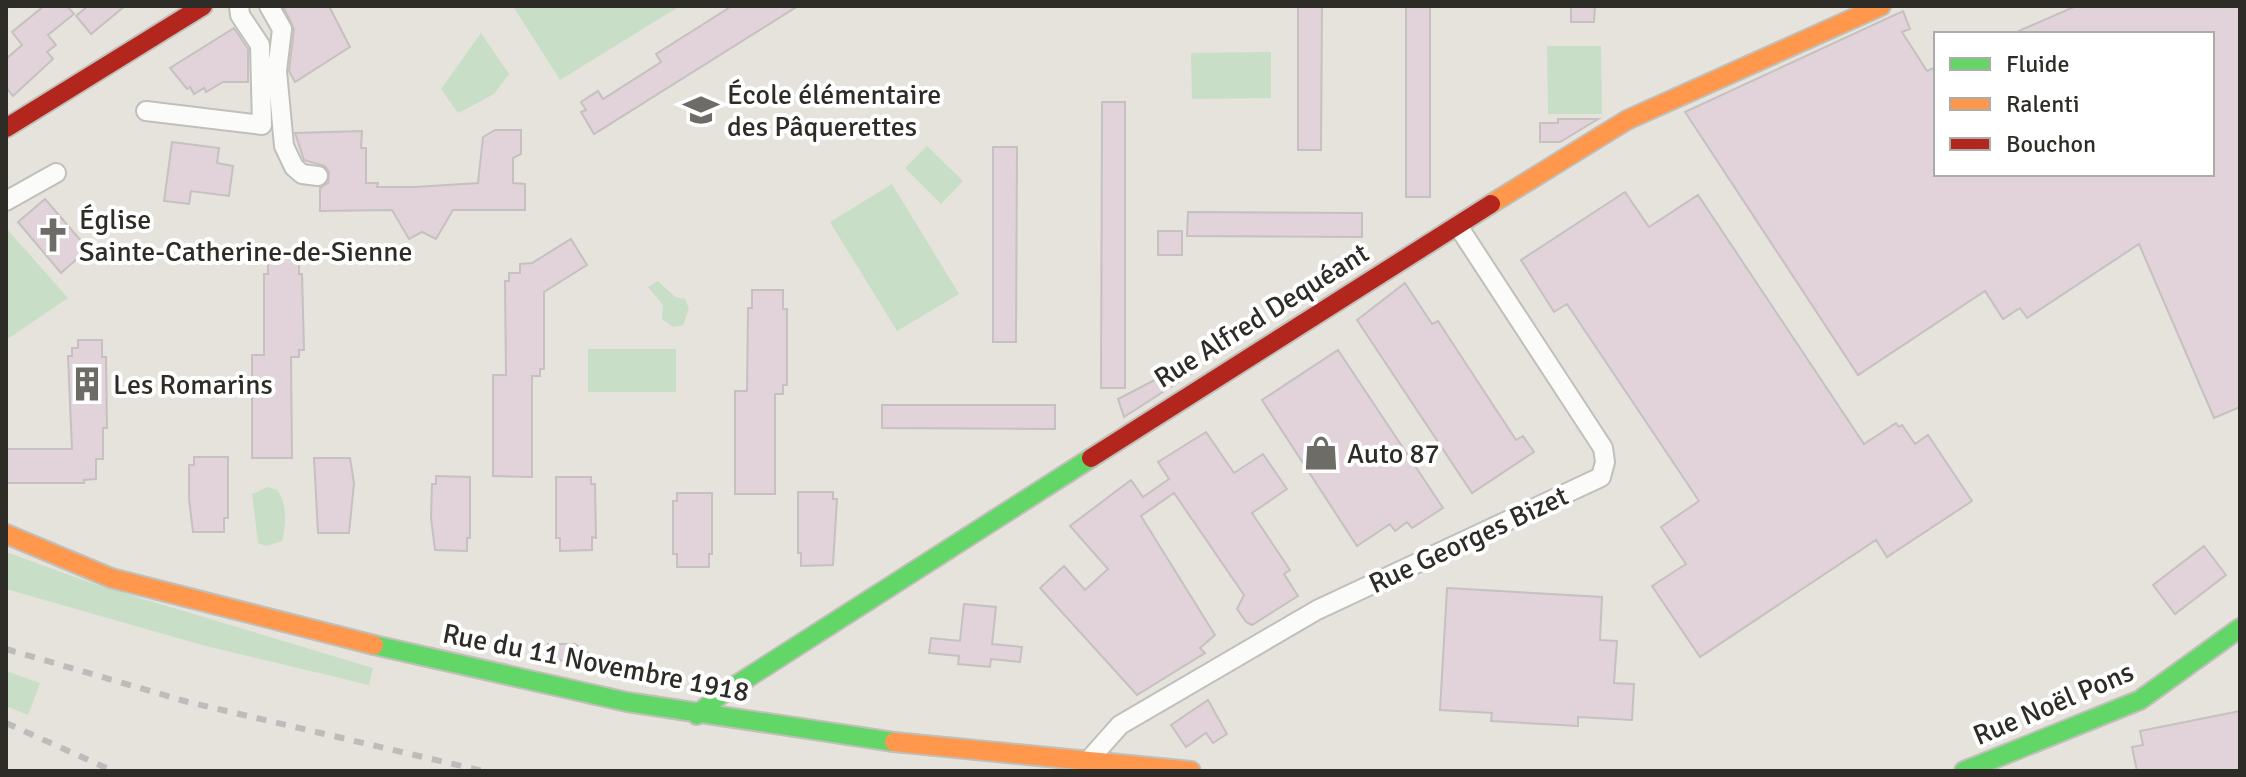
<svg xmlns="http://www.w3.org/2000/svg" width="2246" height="777" font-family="Signika,sans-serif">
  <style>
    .green { fill: #c8dec7 }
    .building { fill: #e2d2d9; stroke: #c5c1c0; stroke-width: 2 }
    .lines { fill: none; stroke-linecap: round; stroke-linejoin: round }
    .street-casing { stroke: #c0bfb9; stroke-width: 22 }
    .fast-casing { stroke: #c0bfb9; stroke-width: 22 }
    .slow-casing { stroke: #c0bfb9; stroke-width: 22 }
    .jam-casing { stroke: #c0bfb9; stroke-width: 22 }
    .street { stroke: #fbfbfa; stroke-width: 18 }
    .fast { stroke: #63d668; stroke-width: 18 }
    .slow { stroke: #ff974d; stroke-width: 18 }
    .jam { stroke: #b3261e; stroke-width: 18 }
    .rail { stroke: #bdbcba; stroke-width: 6; stroke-dasharray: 10 10; stroke-linecap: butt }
    .labels { text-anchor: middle; stroke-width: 8; stroke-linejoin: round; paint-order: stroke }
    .poi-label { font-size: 28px; fill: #2e2c27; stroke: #fff; text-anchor: start }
    .street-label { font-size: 28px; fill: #2e2c27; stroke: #fff }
  </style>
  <rect width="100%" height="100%" fill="#e5e3dc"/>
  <!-- green -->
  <path class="green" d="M513,6H680L560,80Z
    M481,33L509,74L494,94L458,113L441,89Z
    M1547,46H1601L1602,114H1548Z
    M1271,52V98L1192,99L1191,53Z
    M927,146L963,181L941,204L905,168Z
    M892,184L959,294L897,331L830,222Z
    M6,228L68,298L6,340Z
    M658,281L675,297L685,299L689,309L683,325L673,327L662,319L663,305L648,287Z
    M588,349H676V392H588Z
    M268,487L277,490C288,504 286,524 282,541L266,546L258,543L252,494Z
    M6,552L97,585L373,668L369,685L202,645L6,589Z
    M6,671L40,683L28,715L6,706Z"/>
  <!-- building -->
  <path class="building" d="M44,6H67L74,14L48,35L56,45L47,52L53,59L13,96L6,87V59L22,45L12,32Z
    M88,6H125L91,34L76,16Z
    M283,6H329L350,47L295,82L289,71L294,29Z
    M732,6H798L594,134L581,112L586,110L581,102L598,91L603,99L661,62L656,54Z
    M1298,6H1322L1321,150H1298Z
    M1406,6H1430V197H1406Z
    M1571,6H1595L1594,22H1571Z
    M2076,6H2240V407L2214,418L2139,244L2027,318L2020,308L2003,319L1985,291L1858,375L1685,112L1903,11L1910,29L1902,32L1927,71L1936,67V174H2212V34H2012Z
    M234,28L248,49V82H223L206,92L204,88L194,94L190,87L187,89L170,68Z
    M1102,102H1125V388H1101Z
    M1558,119H1598L1560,142H1540V123H1558Z
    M495,130H521V154L513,158V183L525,184V210H453L436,239L422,232L409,239L392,210L320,211V188L328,183L329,172L325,166L304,160L295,133L362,131L361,148H366V183H378L377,187H415L478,183L483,137Z
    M172,142L219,148L217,163L233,166L229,196L191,191L189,204L164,201Z
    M993,147H1017L1016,342H993Z
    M1625,192L1649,227L1698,195L1864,444L1896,423L1899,427L1902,425L1915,444L1928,435L1972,501L1887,557L1876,540L1700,657L1652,586L1686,564L1661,527L1699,501L1567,304L1554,312L1521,260Z
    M45,199L88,249L61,273L18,222Z
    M1188,212L1362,213V237L1187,236Z
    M1158,231H1182V255H1158Z
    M571,239L587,265L544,292V369H540V376H532V477L493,476V375H506L505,281H509V273H520V264L532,263Z
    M268,255H299V274H302L304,350H299V357H291L292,458H252V355H264V274H268Z
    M1405,283L1432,324L1438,321L1516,440L1523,436L1534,452L1472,493L1357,320Z
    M752,290H783V309H787V385H783V394H775V494H735V391H747L748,308H752Z
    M78,340H102V357H106L107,428H103V459H96V479L84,480V483H6V449H72L68,356H72V348H78Z
    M1338,350L1443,508L1412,528L1407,522L1395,531L1390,524L1357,546L1262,400Z
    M1191,361L1197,370L1124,417L1118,399Z
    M882,405H1055V429L882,428Z
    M1206,432L1234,473L1263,454L1287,489L1252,513L1290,570L1284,574L1298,596L1252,625L1246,622L1237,609L1244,595L1174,493L1141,516L1215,635L1200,648L1205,653L1137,695L1040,588L1064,566L1085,590L1108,569L1070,526L1131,480L1143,497L1169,479L1158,462Z
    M194,457H228V518H224V532H193L189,499V465H194Z
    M314,458H350L354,483L349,533H318Z
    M436,476L470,477V538H467V551L435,550L431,518L432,484H436Z
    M556,477H591V484H595L596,538L592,537V550L560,551V538H556Z
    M798,492H833V499H837L833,565L801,566V553H798Z
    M677,493H712V554H709V567H677V554H673V501H677Z
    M2204,546L2226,575L2175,614L2153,585Z
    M1447,588L1602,597L1600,640L1617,641L1614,683L1634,684L1632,720L1578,717V726L1491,721L1492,713L1440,710Z
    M964,604L996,607L992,644L1022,647L1020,662L991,659L990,667L958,664L959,656L929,653L931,638L960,641Z
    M548,644H575L615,671L548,658Z
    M1208,700L1227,734L1213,743L1206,733L1186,747L1171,725Z
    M2240,711V771H2137L2132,747L2143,745L2140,731Z"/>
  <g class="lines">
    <!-- street casing -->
    <g class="street-casing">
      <path id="street" d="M269,6L282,29L277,71L284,146L294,167L302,174L318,176
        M146,111L262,125L260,45L240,15L239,6
        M6,201L56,173
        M1088,761L1120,725L1317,610L1601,477L1605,462L1603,448L1458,226"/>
    </g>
    <!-- fast casing -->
    <g class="fast-casing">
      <path id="fast" d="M374,645L627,702L894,742
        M697,715L719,696L1091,458
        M1964,771L2140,700L2240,628"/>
    </g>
    <!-- slow casing -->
    <g class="slow-casing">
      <path id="slow" d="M1491,204L1627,120L1881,6
        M6,534L111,578L374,645
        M894,742L1191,771"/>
    </g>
    <!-- jam casing -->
    <g class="jam-casing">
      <path id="jam" d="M6,128L203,6
        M1091,458L1491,204"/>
    </g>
    <!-- street -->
    <use href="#street" class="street"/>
    <!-- fast -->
    <use href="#fast" class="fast"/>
    <!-- slow -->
    <use href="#slow" class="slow"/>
    <!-- jam -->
    <use href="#jam" class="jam"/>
    <!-- rail -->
    <path class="rail" d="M6,649L188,702L483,771
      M6,723L113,771"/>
  </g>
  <!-- icons -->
  <defs>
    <g id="school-bare" transform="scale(2.76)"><path d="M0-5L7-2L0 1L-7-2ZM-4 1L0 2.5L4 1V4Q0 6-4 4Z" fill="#6e6c66" stroke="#fff" stroke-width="2.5" paint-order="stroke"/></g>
    <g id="church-bare" transform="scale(2.76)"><path d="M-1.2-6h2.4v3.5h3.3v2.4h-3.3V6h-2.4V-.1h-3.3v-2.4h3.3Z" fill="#6e6c66" stroke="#fff" stroke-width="2.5" paint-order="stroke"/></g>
    <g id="building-bare" transform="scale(2.76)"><path d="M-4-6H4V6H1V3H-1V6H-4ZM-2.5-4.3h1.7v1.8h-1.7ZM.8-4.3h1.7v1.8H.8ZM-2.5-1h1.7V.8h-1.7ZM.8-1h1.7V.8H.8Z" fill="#6e6c66" stroke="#fff" stroke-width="2.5" paint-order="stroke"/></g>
    <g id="shop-bare" transform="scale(2.76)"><path d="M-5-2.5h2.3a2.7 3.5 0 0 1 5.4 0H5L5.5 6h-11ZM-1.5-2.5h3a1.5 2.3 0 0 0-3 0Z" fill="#6e6c66" stroke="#fff" stroke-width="2.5" paint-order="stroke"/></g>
  </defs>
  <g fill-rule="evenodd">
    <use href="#school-bare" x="701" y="110"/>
    <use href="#church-bare" x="53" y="235"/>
    <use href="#building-bare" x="87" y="384"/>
    <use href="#shop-bare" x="1321" y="453"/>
  </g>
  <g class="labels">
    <!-- poi labels -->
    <g class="poi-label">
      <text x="727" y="104">École élémentaire<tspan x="727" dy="32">des Pâquerettes</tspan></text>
      <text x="79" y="229">Église<tspan x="79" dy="32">Sainte-Catherine-de-Sienne</tspan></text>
      <text x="113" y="394">Les Romarins</text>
      <text x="1347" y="463">Auto 87</text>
    </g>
    <!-- street labels -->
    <g class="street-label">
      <text transform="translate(1261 315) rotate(-32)" y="10">Rue Alfred Dequéant</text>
      <text transform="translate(1468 539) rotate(-25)" y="10">Rue Georges Bizet</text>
      <text transform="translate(596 662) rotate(11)" y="10">Rue du 11 Novembre 1918</text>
      <text transform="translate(2053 703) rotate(-23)" y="10">Rue Noël Pons</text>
    </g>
  </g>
  <!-- border -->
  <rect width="2246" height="777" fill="none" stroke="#2e2c27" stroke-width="16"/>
  <!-- legend -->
  <rect x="1934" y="32" width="280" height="144" fill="#ffffff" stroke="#ababa9" stroke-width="2"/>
  <rect x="1950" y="58" width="40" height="12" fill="#63d668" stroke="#ababa9" stroke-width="2"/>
  <text x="2006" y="72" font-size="24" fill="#2e2c27">Fluide</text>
  <rect x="1950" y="98" width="40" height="12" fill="#ff974d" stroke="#ababa9" stroke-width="2"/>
  <text x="2006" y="112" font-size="24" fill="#2e2c27">Ralenti</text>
  <rect x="1950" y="138" width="40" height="12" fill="#b3261e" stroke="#ababa9" stroke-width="2"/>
  <text x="2006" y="152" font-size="24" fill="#2e2c27">Bouchon</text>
</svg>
